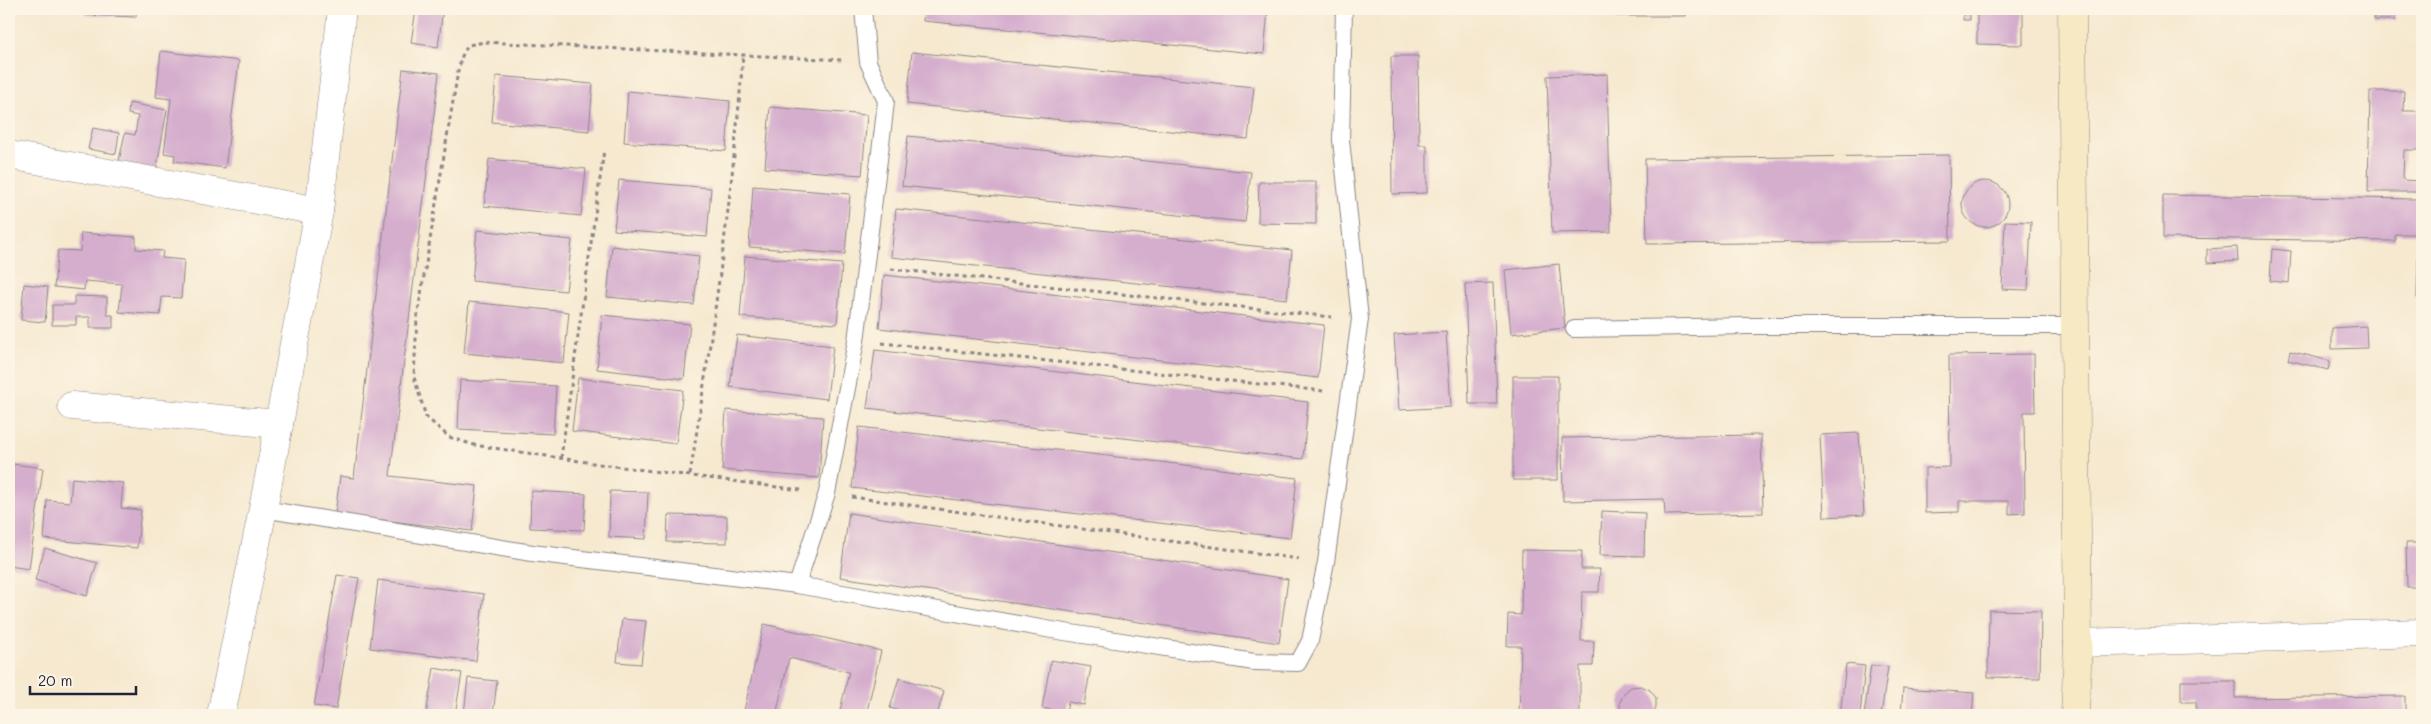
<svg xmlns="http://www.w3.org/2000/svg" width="2431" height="724" font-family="Mali,sans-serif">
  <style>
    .building { fill: #d5aece }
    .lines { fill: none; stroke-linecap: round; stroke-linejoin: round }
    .service-casing { stroke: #8c8686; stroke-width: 18 }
    .minor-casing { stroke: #8c8686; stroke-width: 29 }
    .tertiary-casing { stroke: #8c8686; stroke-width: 29 }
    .secondary-casing { stroke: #8c8686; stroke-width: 29 }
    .path { stroke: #8c8686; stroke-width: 3; stroke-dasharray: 4 4; stroke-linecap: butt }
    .service { stroke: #fff; stroke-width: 16 }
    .minor { stroke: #fff; stroke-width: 28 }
    .tertiary { stroke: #fff; stroke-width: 28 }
    .secondary { stroke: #f7e9c3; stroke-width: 28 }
  </style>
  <rect width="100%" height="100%" fill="#fcf5e5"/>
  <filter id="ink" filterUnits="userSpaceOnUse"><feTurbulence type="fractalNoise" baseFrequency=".02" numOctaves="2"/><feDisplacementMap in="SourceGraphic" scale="10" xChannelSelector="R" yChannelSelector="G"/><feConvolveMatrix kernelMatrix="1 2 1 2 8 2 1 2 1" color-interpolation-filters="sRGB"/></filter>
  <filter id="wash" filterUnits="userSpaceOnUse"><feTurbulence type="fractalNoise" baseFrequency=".0096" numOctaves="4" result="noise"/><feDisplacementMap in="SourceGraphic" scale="20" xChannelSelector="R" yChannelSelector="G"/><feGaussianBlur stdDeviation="1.12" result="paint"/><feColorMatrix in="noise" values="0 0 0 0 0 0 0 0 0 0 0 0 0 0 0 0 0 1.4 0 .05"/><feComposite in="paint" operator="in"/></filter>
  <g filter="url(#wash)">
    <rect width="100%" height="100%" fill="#f6e9d0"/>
    <g id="blocks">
      <!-- building -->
      <path class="building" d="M65,9H82V12Z
        M86,9H136V17L86,15Z
        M416,9H443L438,47L411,43Z
        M924,9H1268L1264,54L923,21Z
        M1616,9H1686V16H1616Z
        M1963,9H1970V20H1963Z
        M1977,9H2023V45L1977,44Z
        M2374,9H2394L2395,20H2374Z
        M161,51L239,61L225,168L174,161L175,155L164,153L171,99L156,97Z
        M912,52L1254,87L1248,139L907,104Z
        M1391,56H1418L1419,145H1427V193L1392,194Z
        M403,69L439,73L390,476L477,486L472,531L335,514L340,476L354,478Z
        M1607,74L1611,232L1552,233L1547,76Z
        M496,76L593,84L589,131L492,122Z
        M628,91L730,101L726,151L624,142Z
        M2370,91H2404L2403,111H2422V150H2404L2403,180L2419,181V192H2368Z
        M129,103L167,110L156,172L118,165L125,133L135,135L138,116L128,114Z
        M770,107L867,115L862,175L765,168Z
        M93,128L119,133L116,154L88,149Z
        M908,136L1251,172L1245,222L902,186Z
        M1949,155L1950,241L1647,244L1645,159Z
        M489,159L586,169L581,216L484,206Z
        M619,180L711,188L707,237L614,230Z
        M1962 204a23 23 0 1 1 46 0a23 23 0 1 1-46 0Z
        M1259,182H1316V224L1258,223Z
        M9,186L16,187L10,239H9Z
        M753,186L850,194L845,254L749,247Z
        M2163,195L2417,199V219H2422V234H2395V241L2163,238Z
        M896,209L1292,250L1287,299L891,257Z
        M2005,221L2031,222L2028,290L2002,289Z
        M477,230L572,240L566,291L472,281Z
        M81,233L136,237V249L163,251L162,258L184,260L181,298L162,297L160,315L119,312L122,284L85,281L84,290L54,287L58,250L80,251Z
        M612,246L699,256L694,305L607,297Z
        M2237,247L2238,261L2207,263V249Z
        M2272,249L2291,251L2289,283L2270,281Z
        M2418,253H2422V298H2417Z
        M745,256L842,264L837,324L740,317Z
        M1559,264L1565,328L1511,334L1505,270Z
        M884,275L1324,325L1318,378L879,328Z
        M1493,283L1497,404H1469L1465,284Z
        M24,284L48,287L45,322L21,320Z
        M74,296L107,297V315H113V328H90V317H76V325H52V305H74Z
        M469,302L569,312L564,363L464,353Z
        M602,315L690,324L684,379L597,369Z
        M2366,326L2367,348L2332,349V328Z
        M1446,332L1451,407L1399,410L1394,335Z
        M737,335L833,346L827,399L730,387Z
        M875,350L1308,402L1303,459L867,408Z
        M2290,351L2330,361L2328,370L2288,360Z
        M2034,354L2035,412H2024L2025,513L2009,514V501H1959V512L1925,513V468L1950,467L1949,355Z
        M1513,376H1558V480H1513Z
        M578,378L683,390L676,444L572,431Z
        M460,380L556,386L553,434L458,429Z
        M726,410L823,417L819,478L722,470Z
        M859,427L1297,478L1290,538L852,488Z
        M1859,433L1864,515L1824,517L1820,435Z
        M1761,435L1763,513L1665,515L1664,499L1563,501L1562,438Z
        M13,464L43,468L29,569L9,566V494Z
        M72,478L123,483L121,508L141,510L137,548L44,539L47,500L70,502Z
        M531,491L586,494L584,530L530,528Z
        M610,491L648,492L646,539L609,537Z
        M1602,511L1645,513L1644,556L1600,555Z
        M849,513L1288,579L1279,643L840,577Z
        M668,515L727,516V543L667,542Z
        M2406,543H2422V587H2407Z
        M45,548L97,563L87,596L35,580Z
        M1522,550L1582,551L1581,569H1600L1599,592H1582L1581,641H1594L1593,666H1580V715H1519L1521,646H1507L1508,614L1521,615Z
        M337,575L359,578L336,709L314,706Z
        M378,580L484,594L476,661L370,648Z
        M1989,610L2041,611L2040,678L1988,677Z
        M622,619L646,621L641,664L617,662Z
        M764,624L881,651L866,715H839L849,672L789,658L776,715H743Z
        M1051,660L1091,667L1084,705L1068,702L1066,713L1042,708Z
        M1846,664L1865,666L1860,715H1840Z
        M1871,665L1888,667L1881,715H1864Z
        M434,668L462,673L455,715H426Z
        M468,678L497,681L493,715L464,714Z
        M899,678L944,691L937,715H914L890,708Z
        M2181,681H2235V698L2405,696V715H2196V702H2181Z
        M1641,686L1650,690L1656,698V708L1653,715H1623L1620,711V702L1624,693L1631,687Z
        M1903,688L1974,693L1972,715H1901Z"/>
    </g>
  </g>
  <g filter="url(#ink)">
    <use href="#blocks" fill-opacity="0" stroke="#8c8686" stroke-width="1"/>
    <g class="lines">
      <!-- service casing -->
      <g class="service-casing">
        <path id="service" d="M1574,329L1749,326H2075
          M263,509L532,553L797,585L1052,630L1254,662L1298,663L1310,641L1326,562L1360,319L1341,140L1344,9
          M797,585L827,493L856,341L883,128L886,101L868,62L863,9"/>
      </g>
      <!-- minor casing -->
      <g class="minor-casing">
        <path id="minor" d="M9,155L319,211
          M72,406L279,424
          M2078,643L2422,633"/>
      </g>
      <!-- tertiary casing -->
      <g class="tertiary-casing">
        <path id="tertiary" d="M221,715L263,509L319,211L342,9"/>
      </g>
      <!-- secondary casing -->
      <g class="secondary-casing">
        <path id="secondary" d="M2072,9L2078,643L2075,715"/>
      </g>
      <!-- path -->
      <path class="path" d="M891,269L1332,317
        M882,343L1323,391
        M561,458L604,150
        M690,475C712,335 733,196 743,54
        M801,490L606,465L474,445L449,437L426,417L414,377L417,318L458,71L462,56L468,45L485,42L843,60
        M852,497L1299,559"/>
      <!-- service -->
      <use href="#service" class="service"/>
      <!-- minor -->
      <use href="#minor" class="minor"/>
      <!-- tertiary -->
      <use href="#tertiary" class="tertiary"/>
      <!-- secondary -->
      <use href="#secondary" class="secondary"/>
    </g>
  </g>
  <!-- margin -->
  <rect width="2431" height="724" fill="none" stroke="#fcf5e5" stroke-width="30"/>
  <!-- scale -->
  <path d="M30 686v8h106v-8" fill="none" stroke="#22223b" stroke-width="2.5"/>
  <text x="38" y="686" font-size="15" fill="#22223b" stroke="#fcf5e5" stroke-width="4" paint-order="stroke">20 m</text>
</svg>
